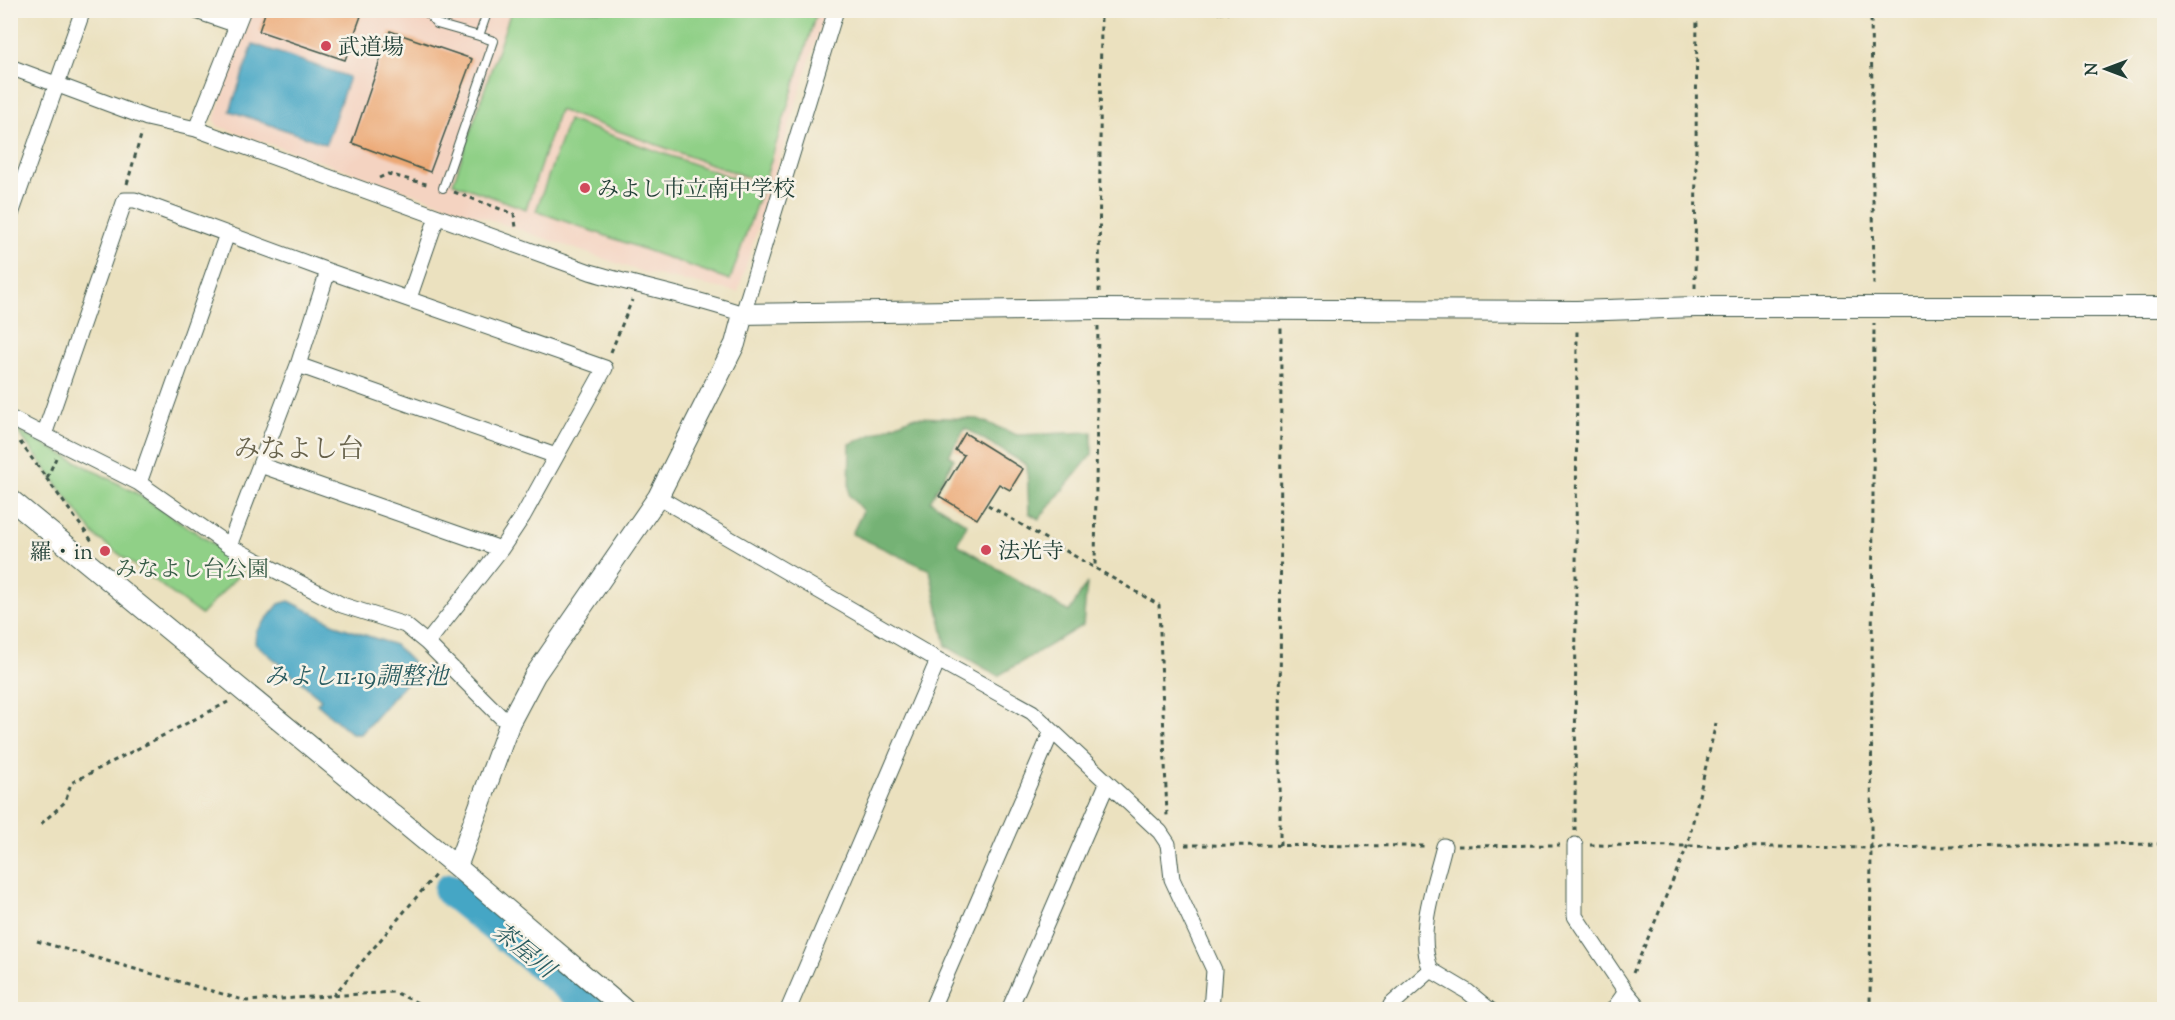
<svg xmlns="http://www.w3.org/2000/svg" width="2175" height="1020" font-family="'Sorts Mill Goudy','Noto Serif JP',serif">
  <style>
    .built { fill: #f4d3c1 }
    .green { fill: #90d087; stroke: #58865e; stroke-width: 1.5 }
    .forest { fill: #74b274; stroke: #4a7854; stroke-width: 1.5 }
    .water { fill: #45a6c5; stroke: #32727c; stroke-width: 1.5 }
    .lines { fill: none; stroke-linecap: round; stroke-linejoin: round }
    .river { stroke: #45a6c5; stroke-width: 33 }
    .building { fill: #eca875 }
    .service-casing { stroke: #3e5649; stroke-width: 10 }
    .minor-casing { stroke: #3e5649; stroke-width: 17 }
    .tertiary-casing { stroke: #3e5649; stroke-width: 22 }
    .path { stroke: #3e5649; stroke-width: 3; stroke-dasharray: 4.5 4.5; stroke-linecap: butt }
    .service { stroke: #fff; stroke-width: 8 }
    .minor { stroke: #fff; stroke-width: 15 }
    .tertiary { stroke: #fff; stroke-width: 20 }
    .poi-dot { fill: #d1495b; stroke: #f7f3e8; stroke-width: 2 }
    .labels { text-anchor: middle; stroke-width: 5; stroke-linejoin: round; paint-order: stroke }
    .poi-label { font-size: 22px; fill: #1f3d34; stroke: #f7f3e8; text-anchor: start }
    .park-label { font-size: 22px; fill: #365a45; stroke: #f7f3e8 }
    .water-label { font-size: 24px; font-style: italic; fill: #2a5c60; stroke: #f7f3e8 }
    .quarter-label { font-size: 26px; fill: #67624b; stroke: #f7f3e8 }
  </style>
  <rect width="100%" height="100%" fill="#f7f3e8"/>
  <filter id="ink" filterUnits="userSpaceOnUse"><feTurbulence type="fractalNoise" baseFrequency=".0167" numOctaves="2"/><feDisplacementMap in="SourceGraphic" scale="12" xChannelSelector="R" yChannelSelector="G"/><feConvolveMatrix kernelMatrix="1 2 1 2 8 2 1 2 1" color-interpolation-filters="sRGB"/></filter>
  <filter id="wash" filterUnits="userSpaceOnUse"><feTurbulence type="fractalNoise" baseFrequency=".008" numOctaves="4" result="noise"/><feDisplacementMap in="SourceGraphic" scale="24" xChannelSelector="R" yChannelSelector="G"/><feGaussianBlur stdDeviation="1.35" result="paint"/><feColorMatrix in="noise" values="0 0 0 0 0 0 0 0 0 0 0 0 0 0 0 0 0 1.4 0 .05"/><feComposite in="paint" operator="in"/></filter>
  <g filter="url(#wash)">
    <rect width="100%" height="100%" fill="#ebe1bf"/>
    <!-- built -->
    <path class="built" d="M252,11H825L738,292L645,273L217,126L214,119Z"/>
    <!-- green -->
    <path class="green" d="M511,11H817L764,183L559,110L526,209L453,183Z
      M568,120L762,188L730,280L536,211Z
      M17,430L136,493L247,566L201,615L95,536Z"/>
    <!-- forest -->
    <path class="forest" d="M913,417L978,419L1017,435L1092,432V454L1039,519L1029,513L1027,465L965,428L949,455L954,459L930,501L967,524L957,544L1069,612L1087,583L1083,625L998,676L946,646L930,570L852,534L863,511L849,495L850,444Z"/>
    <!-- water -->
    <path class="water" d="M253,44L349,77L326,144L230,111Z
      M289,601L341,627L395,645L413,663L415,672L361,734H352L317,704L321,699L255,643L256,632L279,604Z"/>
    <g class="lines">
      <!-- river -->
      <path class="river" d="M450,890L598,1010"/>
    </g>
    <g id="blocks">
      <!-- building -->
      <path class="building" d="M266,10H345L361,16L345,60L259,31Z
        M390,31L472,59L430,172L352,143Z
        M965,433L1023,469L1010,490L999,484L977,519L939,496L964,455L955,450Z"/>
    </g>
  </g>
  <g filter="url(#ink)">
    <use href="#blocks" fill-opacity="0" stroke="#3e5649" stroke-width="1.5"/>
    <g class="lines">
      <!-- service casing -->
      <g class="service-casing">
        <path id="service" d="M425,10L437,24L479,36
          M443,188L494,41L479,36L488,10"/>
      </g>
      <!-- minor casing -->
      <g class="minor-casing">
        <path id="minor" d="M193,10L237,25
          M243,10L196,129L590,272C641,287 693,297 743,314L836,10
          M10,67L147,118L196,129
          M10,217L83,10
          M409,298L437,217
          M298,365L556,456
          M10,418L139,483L229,546L342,605L405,625L427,643L501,549L523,516L605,368L328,271L135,200H125L44,435
          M260,465L501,549
          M139,483L227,234
          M658,497L938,660L1032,712L1160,832L1168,844L1172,879L1214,970L1211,1010
          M229,546L298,365L328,271
          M427,643L501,717L510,722
          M1575,845V916L1626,992L1641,1010
          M1431,970L1468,992L1490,1010
          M788,1010L938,660
          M931,1010L1052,731
          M1009,1010L1107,784
          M1389,1010L1391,1005L1431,970C1415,932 1435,884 1444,846
          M1613,1010L1626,992"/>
      </g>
      <!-- tertiary casing -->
      <g class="tertiary-casing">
        <path id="tertiary" d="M10,499L457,867L625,1010
          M457,867L510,722L535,675L658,497L735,344L743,314L1098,309L1577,311L1695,307H2164"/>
      </g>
      <!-- path -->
      <path class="path" d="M1871,10L1874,288
        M1101,12L1544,13L1720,10
        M379,178L388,174L430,185
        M127,184L142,132
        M454,192L514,214L516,227
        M1695,288L1697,11
        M1099,292L1101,10
        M2163,325L2164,869
        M1098,326L1095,568L1159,605L1167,816
        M611,352L632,300
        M20,442L92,541
        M47,478L56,458
        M988,505L1095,568
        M41,824L65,802L71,783L228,702
        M1575,831L1577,328
        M1185,845L1428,846
        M1590,845L1872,848L2164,844
        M1280,846L1281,326
        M1458,846L1560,845
        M37,941L247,1001L394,992L418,1003L421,1010
        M1633,973L1687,847L1716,723
        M333,996L436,874
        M1870,1010L1874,324"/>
      <!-- service -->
      <use href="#service" class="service"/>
      <!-- minor -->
      <use href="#minor" class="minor"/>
      <!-- tertiary -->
      <use href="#tertiary" class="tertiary"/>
    </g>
  </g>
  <!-- markers -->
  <g class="poi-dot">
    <circle cx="326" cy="46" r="6"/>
    <circle cx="585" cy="188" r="6"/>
    <circle cx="986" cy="550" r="6"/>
    <circle cx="105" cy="551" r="6"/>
  </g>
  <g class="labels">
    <!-- poi labels -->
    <g class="poi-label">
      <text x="338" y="54">武道場</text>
      <text x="597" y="196">みよし市立南中学校</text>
      <text x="998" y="558">法光寺</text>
      <text x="93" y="559" text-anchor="end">羅・in</text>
    </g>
    <!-- park labels -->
    <g class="park-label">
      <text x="192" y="576">みなよし台公園</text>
    </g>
    <!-- water labels -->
    <g class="water-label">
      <text x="356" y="684">みよし11-19調整池</text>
      <text transform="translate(524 950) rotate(39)" y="8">茶屋川</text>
    </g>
    <!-- quarter labels -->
    <g class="quarter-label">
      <text x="299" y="457">みなよし台</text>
    </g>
  </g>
  <!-- margin -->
  <rect width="2175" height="1020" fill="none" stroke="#f7f3e8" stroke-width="36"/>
  <!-- north arrow -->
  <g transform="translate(2106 69) rotate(270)" stroke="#f7f3e8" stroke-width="4.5" paint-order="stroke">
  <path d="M0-4.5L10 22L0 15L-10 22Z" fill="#1f3d34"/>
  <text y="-9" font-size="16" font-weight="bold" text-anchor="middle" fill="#1f3d34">N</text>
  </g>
</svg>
